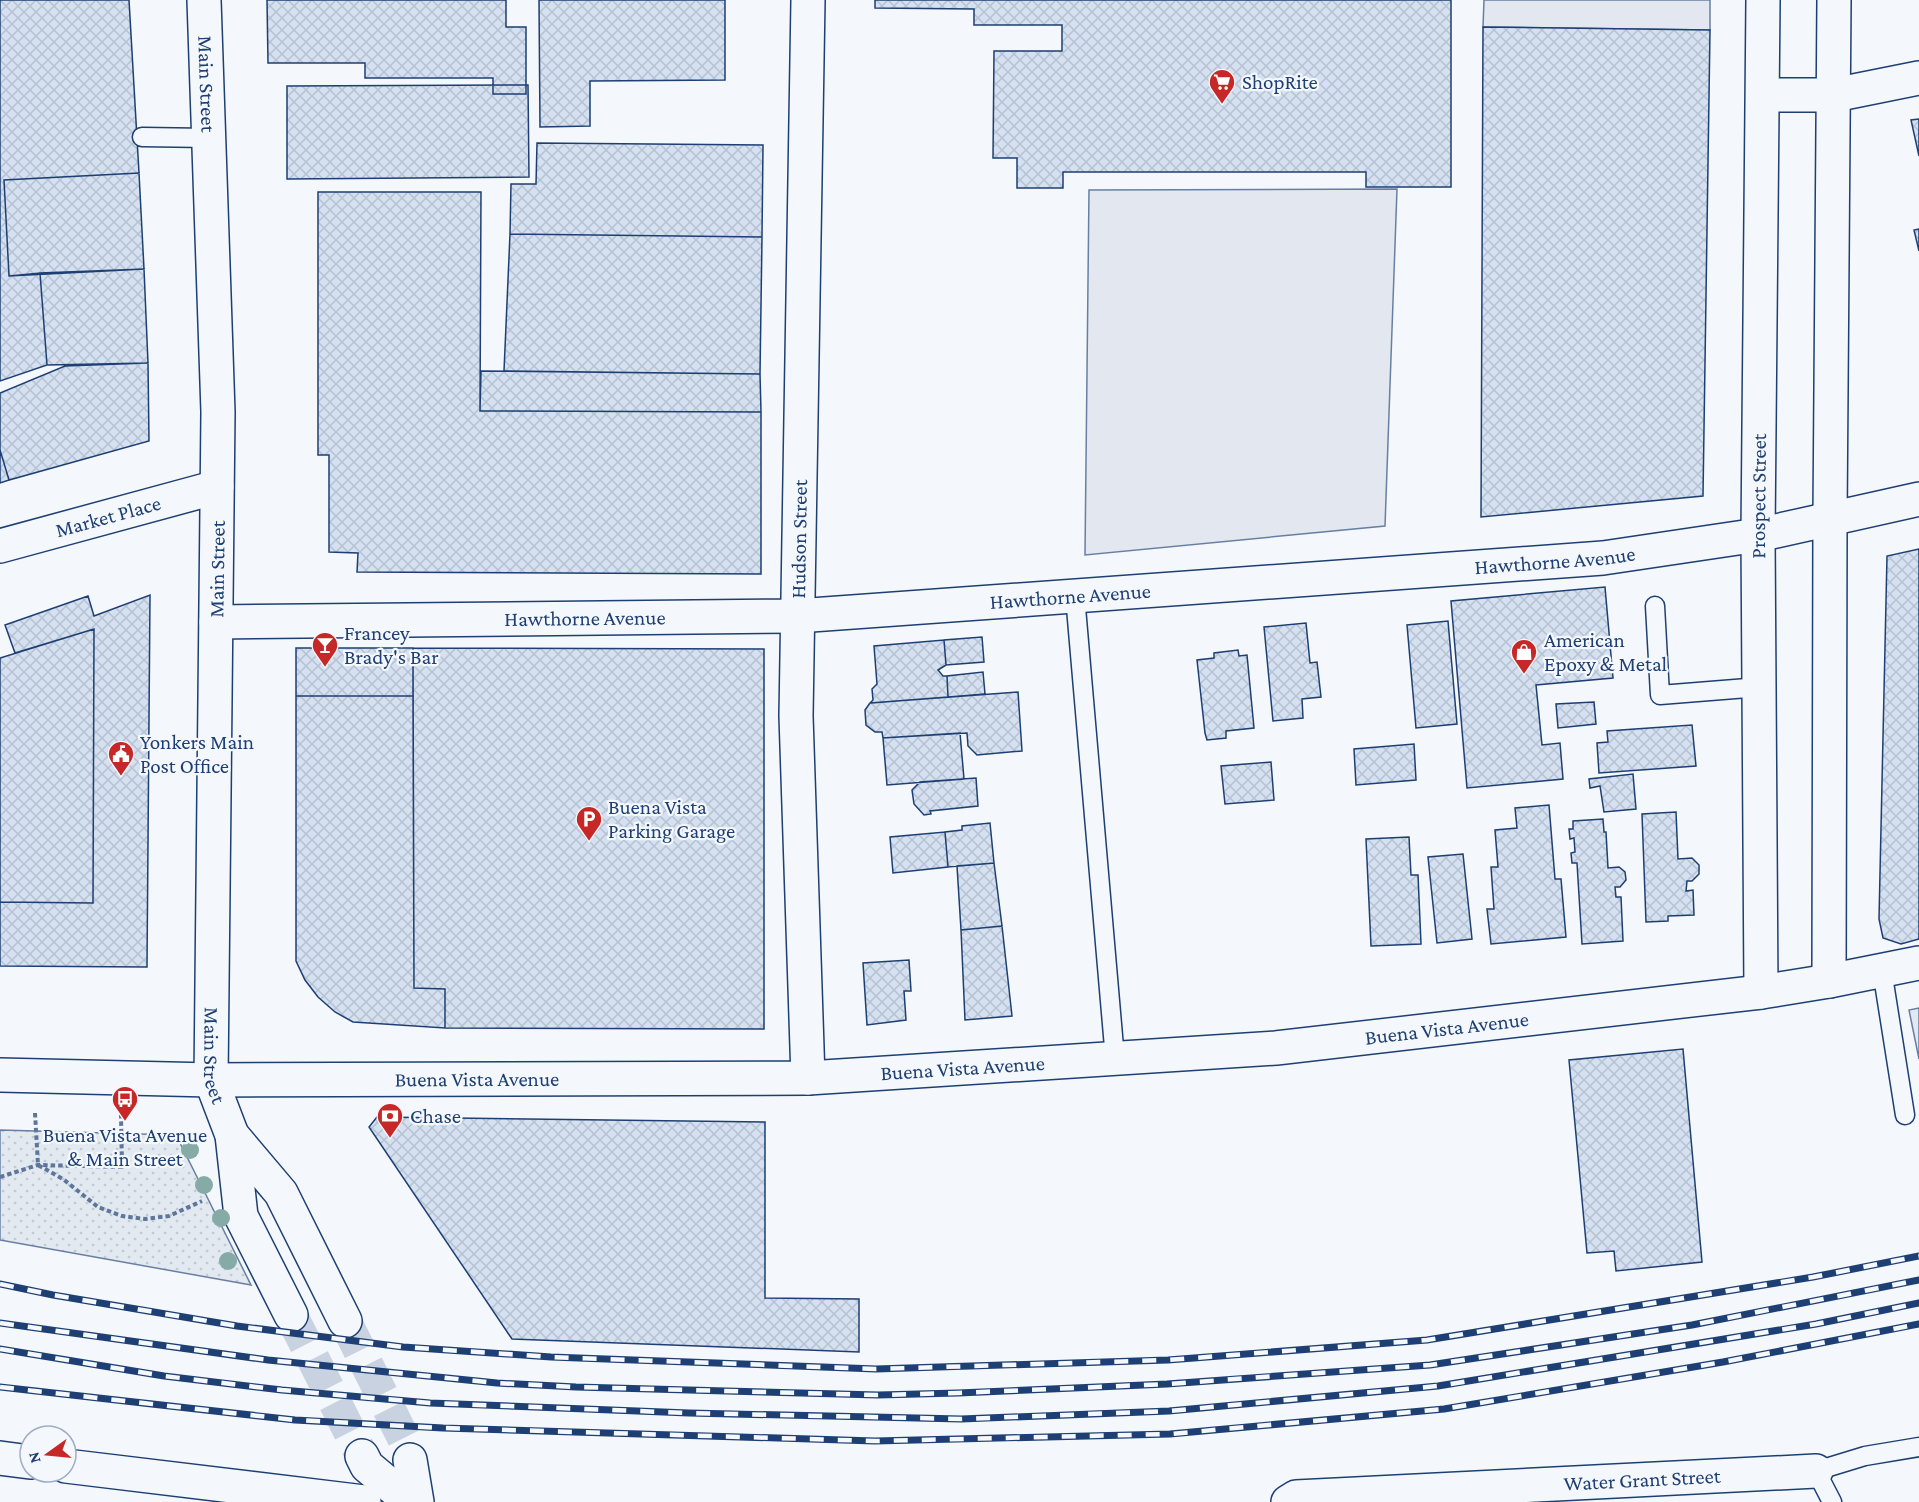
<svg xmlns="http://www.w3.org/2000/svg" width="1919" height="1502" font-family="'Crimson Pro',serif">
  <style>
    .park { fill: url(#park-dots); stroke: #687fa3; stroke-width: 1.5 }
    .garden { fill: #e3e9f0; stroke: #687fa3; stroke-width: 1.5 }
    .parking { fill: #e3e8f0; stroke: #687fa3; stroke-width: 1.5 }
    .building { fill: url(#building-cross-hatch); stroke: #1d3f73; stroke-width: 1.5 }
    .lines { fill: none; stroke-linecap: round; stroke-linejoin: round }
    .secondary-tunnel { stroke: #c9d2e0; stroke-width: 33; stroke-dasharray: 33 16; stroke-linecap: butt }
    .lane-casing { stroke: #1d3f73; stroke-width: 21 }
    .street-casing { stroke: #1d3f73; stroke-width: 36 }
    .secondary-casing { stroke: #1d3f73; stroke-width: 36 }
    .path { stroke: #5e769c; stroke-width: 4; stroke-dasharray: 4.5 3; stroke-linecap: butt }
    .lane { stroke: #f4f7fb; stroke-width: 18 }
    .street { stroke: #f4f7fb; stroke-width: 33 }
    .secondary { stroke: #f4f7fb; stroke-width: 33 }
    .rail-casing { stroke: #1d3f73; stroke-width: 7 }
    .rail { stroke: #f4f7fb; stroke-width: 4.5; stroke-dasharray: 14; stroke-linecap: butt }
    .tree { fill: #86aba6 }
    .labels { text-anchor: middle; stroke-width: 4.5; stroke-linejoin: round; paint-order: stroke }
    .poi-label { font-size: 21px; fill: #1d3f73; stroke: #f4f7fb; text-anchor: start }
    .street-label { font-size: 21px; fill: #1d3f73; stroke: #f4f7fb }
  </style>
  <defs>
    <pattern id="park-dots" width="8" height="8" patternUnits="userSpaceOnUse" patternTransform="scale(1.5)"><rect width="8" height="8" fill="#e3e9f0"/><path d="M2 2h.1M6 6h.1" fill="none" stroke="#c2c9d1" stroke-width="1.8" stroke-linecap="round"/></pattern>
    <pattern id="building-cross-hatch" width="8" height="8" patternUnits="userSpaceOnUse" patternTransform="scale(1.5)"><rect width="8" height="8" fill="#d5e0f0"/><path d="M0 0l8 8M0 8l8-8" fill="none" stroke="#b6c1d1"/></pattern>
  </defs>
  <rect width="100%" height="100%" fill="#f4f7fb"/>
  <!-- park -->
  <path class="park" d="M0,1130L176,1135L251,1285L0,1240Z"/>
  <!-- garden -->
  <path class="garden" d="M1919,1008V1059L1909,1010Z"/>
  <!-- parking -->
  <path class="parking" d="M1484,0H1710V30L1483,27Z
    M1397,189L1385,526L1085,555L1089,190Z"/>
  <!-- building -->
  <path class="building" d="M0,0H129L139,173L4,180L9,276L40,273L47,365L0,381Z
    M267,0H506V27H526V94H493V78H365V63H268Z
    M539,0H725V80L590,81V126L540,127Z
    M875,0H1451V187H1366V172H1063V188H1017V158H993L994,51H1062V25H974V9L875,8Z
    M1483,27L1710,30L1703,496L1481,517Z
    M528,85L529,177L287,179V86Z
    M1919,119V156L1911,120Z
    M537,143L763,145L762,237L510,234L511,184H536Z
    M139,173L144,269L9,276L4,180Z
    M318,192H481L480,411L761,412V574L357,572L358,553L329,552V455H318Z
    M1919,229V251L1914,230Z
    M510,234L762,237L760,374L504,371Z
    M144,269L148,363L47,365L40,273Z
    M148,363L149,441L9,480L0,450V393L65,366Z
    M481,371L760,374L761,412L480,411Z
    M0,450L9,480L0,483Z
    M1919,549V939L1901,944L1883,938L1879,919L1887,556Z
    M1605,587L1613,678L1536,685L1542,745L1560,743L1563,779L1467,788L1451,601Z
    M150,595L147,967L0,966V902L93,903L94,629L15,653L5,625L88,596L94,616Z
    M1448,621L1457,724L1416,728L1407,625Z
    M1306,623L1310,663L1317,662L1321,697L1302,699L1303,718L1273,721L1264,627Z
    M94,629L93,903L0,902V658Z
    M982,637L984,662L946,665L944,640Z
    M944,640L946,665L938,670L943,676H947L948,697L870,703L873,700L872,689L877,684L874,646Z
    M296,648H413V696H296Z
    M413,648L764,649V1029L445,1028V989L414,988Z
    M1238,650L1239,656L1247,655L1254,728L1226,731V738L1207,740L1205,733L1197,660L1214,658V653Z
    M983,672L985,694L948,697L947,676Z
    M1018,692L1022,751L977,755L968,746L967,733L883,738L882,732H875L866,725L865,710L870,703Z
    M296,696H413L414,988L445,989V1028L353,1022L335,1012L318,997L305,980L296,961Z
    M1594,702L1596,724L1558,728L1556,704Z
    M1692,725L1696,766L1599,773L1597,743L1608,742L1607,731Z
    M960,733L964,779L887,785L883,738Z
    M1414,744L1416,780L1356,785L1354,749Z
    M1271,762L1274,800L1225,804L1221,766Z
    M1633,774L1636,809L1604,812L1600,786L1590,788L1589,779Z
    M976,778L978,806L930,811L931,814L924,815L914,804L912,790L920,782Z
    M1549,805L1555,879H1561L1566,937L1491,944L1487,909H1494L1491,867H1498L1495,830L1517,828L1515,808Z
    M1676,812L1678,859L1692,858L1699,865V874L1692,881H1687L1686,891L1693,890L1694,915L1668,916V921L1646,922L1642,814Z
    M1603,819L1604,832H1606L1608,868L1619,867L1625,872L1626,880L1620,887H1615L1616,897H1621L1623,941L1582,944L1577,863H1572L1571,853L1575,852L1574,838L1570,839L1569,829H1573V821Z
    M990,823L994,863L948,867L945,832L962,830V826Z
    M945,832L948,867L893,873L890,837Z
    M1409,837L1411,875H1418L1421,944L1371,946L1366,839Z
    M1463,854L1472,939L1437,943L1428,857Z
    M994,863L1002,926L961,930L957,866Z
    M1002,926L1012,1016L965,1020L961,930Z
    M909,960L911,991H904L906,1020L867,1025L863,963Z
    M1683,1049L1702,1262L1616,1271L1614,1251L1587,1253L1569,1060Z
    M377,1117L765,1122V1298L859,1299V1352L512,1339L369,1127Z"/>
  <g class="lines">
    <!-- secondary-tunnel -->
    <path class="secondary-tunnel" d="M291,1315L362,1456
      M345,1321L409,1449L410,1460"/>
    <!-- lane casing -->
    <g class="lane-casing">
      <path id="lane" d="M142,137L209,138
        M1075,596L1115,1059
        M1655,606L1660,695L1760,687
        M1882,970L1905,1115
        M1832,1502L1816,1471L1865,1456L1919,1447"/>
    </g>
    <!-- street casing -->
    <g class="street-casing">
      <g id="street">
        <path d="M1763,95H1834L1919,78"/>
        <path id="s1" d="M0,546L217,487"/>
        <path id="s2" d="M216,622L797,616L1603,558L1758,535"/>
        <path d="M0,1458L30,1462"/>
        <path d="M66,1466L364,1502"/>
        <path id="s3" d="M1288,1502L1296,1497L1816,1471"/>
      </g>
    </g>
    <!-- secondary casing -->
    <g class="secondary-casing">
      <g id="secondary">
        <path id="s4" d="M204,0L218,412L211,1080L232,1135L241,1216L291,1315"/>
        <path d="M808,0L796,716L808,1078"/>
        <path d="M1758,535L1919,499"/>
        <path d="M1829,981L1830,519L1834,0"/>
        <path id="s5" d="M1761,992L1758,535L1763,0"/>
        <path id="s6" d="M0,1075L211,1080L808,1078L1276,1048L1761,992L1829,981L1919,963"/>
        <path d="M232,1135L281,1193L345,1321"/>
        <path d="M362,1456L367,1466L410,1502"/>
        <path d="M410,1460L417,1502"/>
      </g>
    </g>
    <!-- path -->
    <path class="path" d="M35,1113L38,1165L63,1179L98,1207L122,1216L145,1219L169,1216L202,1201
      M0,1177L38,1165L122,1167L121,1115"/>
    <!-- lane -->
    <use href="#lane" class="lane"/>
    <!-- street -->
    <use href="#street" class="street"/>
    <!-- secondary -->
    <use href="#secondary" class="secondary"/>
    <!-- rail casing -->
    <g class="rail-casing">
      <path id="rail" d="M0,1284L53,1295L237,1326L403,1347L551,1357L876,1369L1168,1360L1427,1340L1813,1277L1919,1256
        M0,1323L268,1360L497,1383L576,1387L878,1395L958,1393L1167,1384L1430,1365L1692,1325L1919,1280
        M0,1349L164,1376L282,1390L430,1403L689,1413L961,1419L1169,1411L1438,1386L1816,1324L1919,1303
        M0,1387L295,1420L443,1428L875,1441L1170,1434L1444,1409L1723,1362L1919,1324"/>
    </g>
    <!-- rail -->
    <use href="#rail" class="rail"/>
  </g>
  <!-- trees -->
  <g class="tree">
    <circle cx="190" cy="1150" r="9"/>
    <circle cx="204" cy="1185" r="9"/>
    <circle cx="221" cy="1218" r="9"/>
    <circle cx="228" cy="1261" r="9"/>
  </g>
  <!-- icons -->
  <defs>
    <g id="supermarket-pin" transform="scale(1.35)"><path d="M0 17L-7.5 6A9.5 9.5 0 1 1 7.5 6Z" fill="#c62828" stroke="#f4f7fb"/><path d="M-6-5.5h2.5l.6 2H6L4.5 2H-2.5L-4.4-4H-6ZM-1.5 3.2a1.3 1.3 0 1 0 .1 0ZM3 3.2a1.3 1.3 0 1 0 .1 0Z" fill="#fff"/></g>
    <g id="bar-pin" transform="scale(1.35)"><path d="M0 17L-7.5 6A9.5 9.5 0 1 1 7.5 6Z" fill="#c62828" stroke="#f4f7fb"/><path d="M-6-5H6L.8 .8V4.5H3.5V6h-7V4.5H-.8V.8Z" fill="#fff"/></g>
    <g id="shop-pin" transform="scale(1.35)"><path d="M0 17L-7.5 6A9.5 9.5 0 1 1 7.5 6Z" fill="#c62828" stroke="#f4f7fb"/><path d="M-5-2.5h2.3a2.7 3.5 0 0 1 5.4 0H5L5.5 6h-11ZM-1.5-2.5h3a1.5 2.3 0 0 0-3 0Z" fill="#fff"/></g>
    <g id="civic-pin" transform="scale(1.35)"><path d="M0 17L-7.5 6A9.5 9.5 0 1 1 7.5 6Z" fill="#c62828" stroke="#f4f7fb"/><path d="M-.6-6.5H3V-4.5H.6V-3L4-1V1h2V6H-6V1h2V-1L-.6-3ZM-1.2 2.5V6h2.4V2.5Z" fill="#fff"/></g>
    <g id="parking-pin" transform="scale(1.35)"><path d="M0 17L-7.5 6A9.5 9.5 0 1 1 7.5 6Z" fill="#c62828" stroke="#f4f7fb"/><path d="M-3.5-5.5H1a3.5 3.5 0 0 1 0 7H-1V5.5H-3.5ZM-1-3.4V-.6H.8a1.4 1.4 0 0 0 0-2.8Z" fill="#fff"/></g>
    <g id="bus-pin" transform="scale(1.35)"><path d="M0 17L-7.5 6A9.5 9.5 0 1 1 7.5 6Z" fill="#c62828" stroke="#f4f7fb"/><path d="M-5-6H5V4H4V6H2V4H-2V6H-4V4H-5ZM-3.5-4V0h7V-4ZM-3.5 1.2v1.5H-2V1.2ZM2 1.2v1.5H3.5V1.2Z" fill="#fff"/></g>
    <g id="bank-pin" transform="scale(1.35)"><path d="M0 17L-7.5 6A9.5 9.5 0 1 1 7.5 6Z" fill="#c62828" stroke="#f4f7fb"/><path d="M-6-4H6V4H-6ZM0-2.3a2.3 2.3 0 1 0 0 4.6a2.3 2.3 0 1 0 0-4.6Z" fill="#fff"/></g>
  </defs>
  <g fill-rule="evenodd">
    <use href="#supermarket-pin" x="1222" y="82"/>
    <use href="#bar-pin" x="325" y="645"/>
    <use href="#shop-pin" x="1524" y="652"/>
    <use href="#civic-pin" x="121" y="754"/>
    <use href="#parking-pin" x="589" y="819"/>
    <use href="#bus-pin" x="125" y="1099"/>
    <use href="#bank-pin" x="390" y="1116"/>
  </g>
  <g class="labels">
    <!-- poi labels -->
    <g class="poi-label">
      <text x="1242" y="89">ShopRite</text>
      <text x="344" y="640">Francey<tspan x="344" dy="24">Brady's Bar</tspan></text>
      <text x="1544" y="647">American<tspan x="1544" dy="24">Epoxy &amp; Metal</tspan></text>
      <text x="140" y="749">Yonkers Main<tspan x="140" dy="24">Post Office</tspan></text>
      <text x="608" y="814">Buena Vista<tspan x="608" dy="24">Parking Garage</tspan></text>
      <text x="410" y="1123">Chase</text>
      <text x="125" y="1142" text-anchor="middle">Buena Vista Avenue<tspan x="125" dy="24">&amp; Main Street</tspan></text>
    </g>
    <!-- street labels -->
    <g class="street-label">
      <text dy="7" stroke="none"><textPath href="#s4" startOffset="84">Main Street</textPath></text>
      <text dy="7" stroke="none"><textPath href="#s5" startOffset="496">Prospect Street</textPath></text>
      <text dy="7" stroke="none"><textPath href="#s1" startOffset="112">Market Place</textPath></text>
      <text transform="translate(799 539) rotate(-89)" y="7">Hudson Street</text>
      <text dy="7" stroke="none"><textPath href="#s2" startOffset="1341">Hawthorne Avenue</textPath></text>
      <text transform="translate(217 569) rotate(-89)" y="7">Main Street</text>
      <text dy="7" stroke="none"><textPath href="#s2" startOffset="855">Hawthorne Avenue</textPath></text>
      <text dy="7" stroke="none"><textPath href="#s2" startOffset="369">Hawthorne Avenue</textPath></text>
      <text dy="7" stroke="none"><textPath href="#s6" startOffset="1449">Buena Vista Avenue</textPath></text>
      <text dy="7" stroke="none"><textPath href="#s4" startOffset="1056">Main Street</textPath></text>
      <text dy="7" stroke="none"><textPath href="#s6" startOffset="963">Buena Vista Avenue</textPath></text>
      <text dy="7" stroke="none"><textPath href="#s6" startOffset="477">Buena Vista Avenue</textPath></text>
      <text dy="7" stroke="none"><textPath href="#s3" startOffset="356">Water Grant Street</textPath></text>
    </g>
  </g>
  <!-- north arrow -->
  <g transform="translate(48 1454) rotate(255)"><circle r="28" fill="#f4f7fb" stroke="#9eadc5" stroke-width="1.5"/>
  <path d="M0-4.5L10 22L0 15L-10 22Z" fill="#c62828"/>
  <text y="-9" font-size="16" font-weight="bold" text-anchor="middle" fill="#1d3f73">N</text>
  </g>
</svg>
